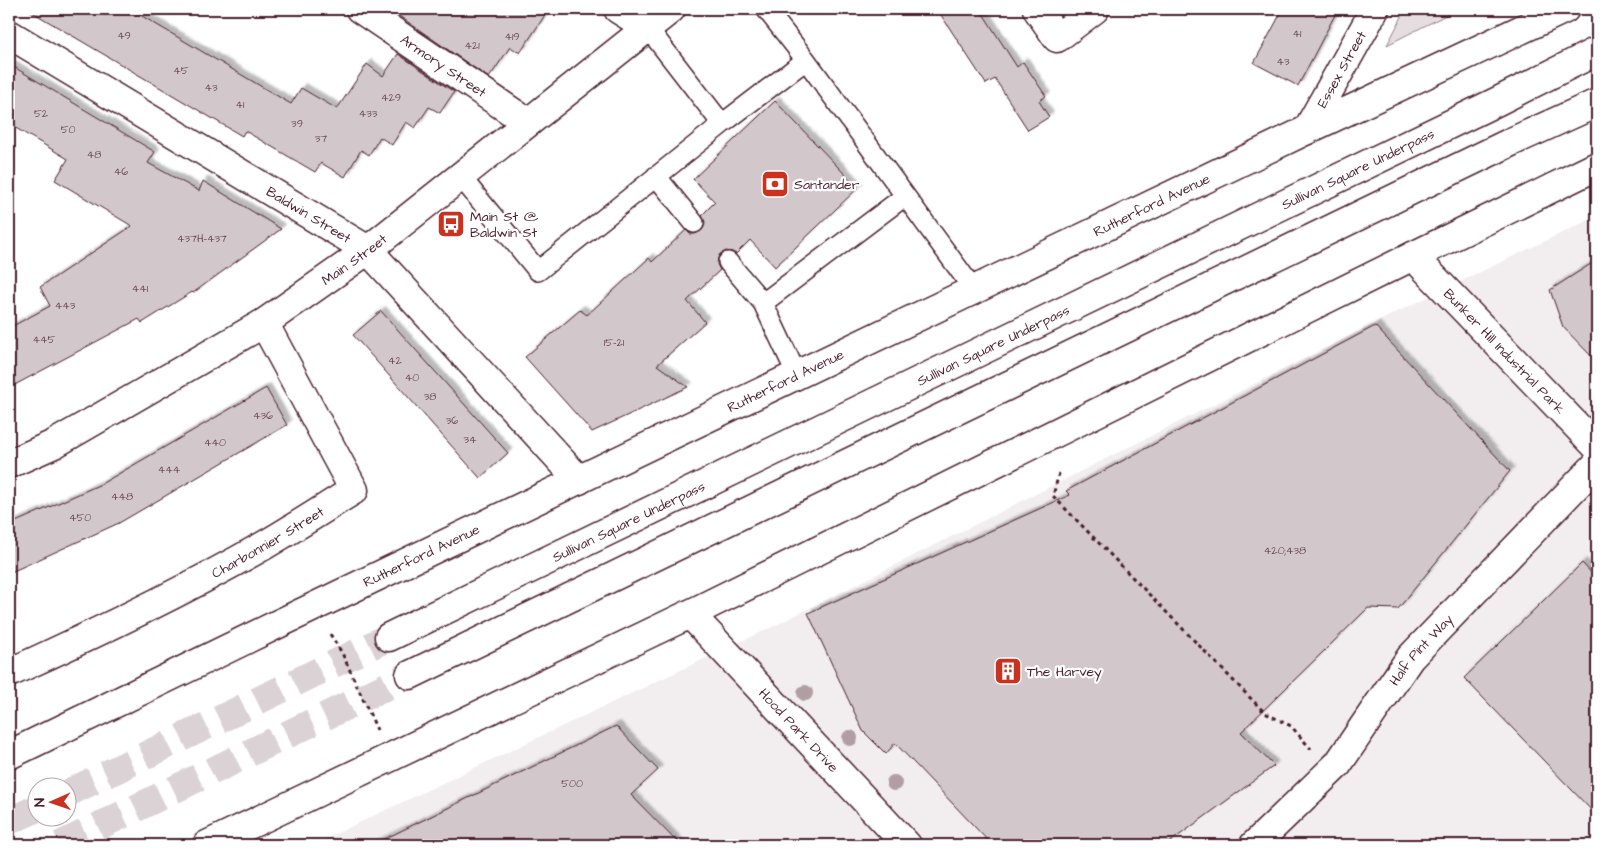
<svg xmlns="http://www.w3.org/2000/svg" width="1606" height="854" font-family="'Architects Daughter',sans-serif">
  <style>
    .built { fill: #f2eeef }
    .green { fill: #e5dee0; stroke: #987e86 }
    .building { fill: #d2c7cb; stroke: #4a1f2b; filter: url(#shadow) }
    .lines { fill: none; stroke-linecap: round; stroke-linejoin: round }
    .primary-tunnel { stroke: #dbd2d5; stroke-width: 28; stroke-dasharray: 28 14; stroke-linecap: butt }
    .lane-casing { stroke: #4a1f2b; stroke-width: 22 }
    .street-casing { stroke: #4a1f2b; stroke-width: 31 }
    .secondary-casing { stroke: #4a1f2b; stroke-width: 31 }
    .primary-casing { stroke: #4a1f2b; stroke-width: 31 }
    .path { stroke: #4a1f2b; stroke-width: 3; stroke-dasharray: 4 4; stroke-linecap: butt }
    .lane { stroke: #fff; stroke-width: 19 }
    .street { stroke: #fff; stroke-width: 28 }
    .secondary { stroke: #fff; stroke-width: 28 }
    .primary { stroke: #fff; stroke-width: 28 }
    .tree { fill: #b19ea3 }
    .labels { text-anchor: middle; stroke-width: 4.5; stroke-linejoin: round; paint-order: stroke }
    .number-label { font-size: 11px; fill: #6c4953 }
    .street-label { font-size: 14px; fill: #4a1f2b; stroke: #fff }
    .poi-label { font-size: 14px; fill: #4a1f2b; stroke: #fff; text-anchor: start }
  </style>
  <defs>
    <filter id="shadow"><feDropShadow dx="4.5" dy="-4.5" stdDeviation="1" flood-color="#0004"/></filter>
  </defs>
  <rect width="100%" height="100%" fill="#fff"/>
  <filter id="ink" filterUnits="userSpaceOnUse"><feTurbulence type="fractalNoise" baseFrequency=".02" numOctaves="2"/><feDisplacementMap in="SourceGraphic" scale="10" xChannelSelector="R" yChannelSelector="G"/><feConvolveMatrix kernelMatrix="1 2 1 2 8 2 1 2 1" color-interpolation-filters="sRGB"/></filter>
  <g filter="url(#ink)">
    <!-- built -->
    <path class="built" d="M1597,216V845H312L780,623L1393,314Z"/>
    <!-- green -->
    <path class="green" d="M1406,9H1458L1387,45Z"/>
    <!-- building -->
    <path class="building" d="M27,9H130L291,104L301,88L337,109L367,64L383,76L398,54L454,92L440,113L429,107L415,128L406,122L392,145L380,137L369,155L361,150L345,177L321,163L315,172L245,131L242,136Z
      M389,9H549L520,53L510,47L489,78Z
      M937,9H980L1017,67L1023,62L1046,96L1039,101L1049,117L1028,130L995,79L986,84Z
      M1283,9H1338L1298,86L1254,63Z
      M9,64L155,152L148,163L199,191L203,181L281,229L193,293L192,292L142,323L139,319L9,388V328L50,306L40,287L132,226L55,180L68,159L9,124Z
      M775,101L858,188L775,267L750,240L736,254L732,252L726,251L720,254L718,258L717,264L720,270L687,301L705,322L657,365L688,387L592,432L525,357L580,310L587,315L649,258L652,262L686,230L690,234H695L701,231L704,227L705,222L702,215L715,202L693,179Z
      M1597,260V362L1563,327L1550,290Z
      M381,311L508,453L480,478L353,335Z
      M1375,326L1510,471L1398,609L1368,608L1241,732L1274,766L1166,845H992L895,743L886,754L863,731L808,613L1070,495L1066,491Z
      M266,388L287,425L119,523L9,573V525L101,484Z
      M1582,563L1597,579V816L1464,678Z
      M616,726L658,770L631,795L680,845H372Z"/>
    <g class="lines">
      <!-- primary-tunnel -->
      <path class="primary-tunnel" d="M68,793L389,637
        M9,821L38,808
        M60,845L410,675"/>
      <!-- lane casing -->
      <g class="lane-casing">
        <path id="lane" d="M806,60L974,290
          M722,124L806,60L766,9
          M460,176L538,271L722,124L647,27
          M656,176L694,223
          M728,262L763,303L797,375
          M763,303L905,196"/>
      </g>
      <!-- street casing -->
      <g class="street-casing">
        <g id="street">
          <path id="s1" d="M360,9L527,122"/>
          <path d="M618,9L647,27"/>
          <path d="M1037,9L1057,38L1095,9"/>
          <path id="s2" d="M9,34L368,250L579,480"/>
          <path id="s3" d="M1307,130L1375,9"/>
          <path id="s4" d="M1413,256L1597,447"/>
          <path id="s5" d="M690,614L907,845"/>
          <path id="s6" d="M9,673C95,634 181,593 263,546C294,528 323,509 354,490L264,323"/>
          <path id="s7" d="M1254,845L1338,764L1410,658L1597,464"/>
        </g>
      </g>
      <!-- secondary casing -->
      <g class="secondary-casing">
        <g id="secondary">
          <path id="s8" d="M9,464L54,444L264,323L368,250L671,9"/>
        </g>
      </g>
      <!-- primary casing -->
      <g class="primary-casing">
        <g id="primary">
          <path id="s9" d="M389,637L1496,102L1597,51"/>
          <path d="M410,675L1511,142L1597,103"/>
          <path id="s10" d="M9,755L276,625L1307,130L1565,9"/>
          <path d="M207,845L690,614L1413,256L1597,166"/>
        </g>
      </g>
      <!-- path -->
      <path class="path" d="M1059,473L1053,496L1265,713L1291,726L1311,749
        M330,634L342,653L377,730"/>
      <!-- lane -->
      <use href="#lane" class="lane"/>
      <!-- street -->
      <use href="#street" class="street"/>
      <!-- secondary -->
      <use href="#secondary" class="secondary"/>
      <!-- primary -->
      <use href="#primary" class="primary"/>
    </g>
    <!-- trees -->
    <g class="tree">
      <circle cx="805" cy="693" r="8"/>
      <circle cx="850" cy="738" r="8"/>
      <circle cx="894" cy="783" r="8"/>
    </g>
  </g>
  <!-- icons -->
  <defs>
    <g id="bank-square" transform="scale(1.4375)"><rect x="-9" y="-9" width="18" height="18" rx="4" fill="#c8321e" stroke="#fff"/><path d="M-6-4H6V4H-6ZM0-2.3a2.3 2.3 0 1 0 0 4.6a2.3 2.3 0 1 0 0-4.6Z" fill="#fff"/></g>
    <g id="bus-square" transform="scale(1.4375)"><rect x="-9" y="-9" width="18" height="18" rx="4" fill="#c8321e" stroke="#fff"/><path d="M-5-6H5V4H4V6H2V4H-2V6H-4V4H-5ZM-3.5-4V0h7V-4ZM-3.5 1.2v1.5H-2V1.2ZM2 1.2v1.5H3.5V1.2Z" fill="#fff"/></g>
    <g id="building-square" transform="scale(1.4375)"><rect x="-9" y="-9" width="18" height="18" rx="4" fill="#c8321e" stroke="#fff"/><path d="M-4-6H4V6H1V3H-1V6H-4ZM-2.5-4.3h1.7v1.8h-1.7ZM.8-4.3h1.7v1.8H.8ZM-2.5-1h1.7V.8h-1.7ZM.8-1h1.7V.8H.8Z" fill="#fff"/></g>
  </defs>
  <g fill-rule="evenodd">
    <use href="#bank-square" x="775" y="184"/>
    <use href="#bus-square" x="451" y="224"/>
    <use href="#building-square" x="1008" y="671"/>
  </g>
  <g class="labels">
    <!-- number labels -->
    <g class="number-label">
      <text x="1297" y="37">41</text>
      <text x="124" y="39">49</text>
      <text x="512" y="40">419</text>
      <text x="472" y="49">421</text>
      <text x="1283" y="65">43</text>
      <text x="181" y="74">45</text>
      <text x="211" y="91">43</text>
      <text x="391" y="101">429</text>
      <text x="240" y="108">41</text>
      <text x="41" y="117">52</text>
      <text x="368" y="117">433</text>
      <text x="297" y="127">39</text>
      <text x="68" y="133">50</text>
      <text x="321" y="142">37</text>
      <text x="94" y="158">48</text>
      <text x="121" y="175">46</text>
      <text x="202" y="242">437H-437</text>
      <text x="140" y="292">441</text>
      <text x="65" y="309">443</text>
      <text x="44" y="343">445</text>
      <text x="614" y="346">15-21</text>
      <text x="395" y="364">42</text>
      <text x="412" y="381">40</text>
      <text x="430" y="400">38</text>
      <text x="263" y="419">436</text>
      <text x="452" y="424">36</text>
      <text x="470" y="443">34</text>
      <text x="215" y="446">440</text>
      <text x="169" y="473">444</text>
      <text x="122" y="500">448</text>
      <text x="80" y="521">450</text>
      <text x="1285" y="554">420;438</text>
      <text x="572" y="787">500</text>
    </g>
    <!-- street labels -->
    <g class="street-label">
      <text dy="5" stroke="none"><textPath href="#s1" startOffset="101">Armory Street</textPath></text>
      <text dy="5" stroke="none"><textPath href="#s3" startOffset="70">Essex Street</textPath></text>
      <text dy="5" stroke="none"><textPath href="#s9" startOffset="1076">Sullivan Square Underpass</textPath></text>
      <text dy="5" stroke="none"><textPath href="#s10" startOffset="1268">Rutherford Avenue</textPath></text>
      <text dy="5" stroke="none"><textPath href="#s2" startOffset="350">Baldwin Street</textPath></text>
      <text dy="5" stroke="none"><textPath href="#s8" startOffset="402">Main Street</textPath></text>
      <text dy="5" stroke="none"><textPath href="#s9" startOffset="671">Sullivan Square Underpass</textPath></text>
      <text dy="5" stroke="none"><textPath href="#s4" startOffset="132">Bunker Hill Industrial Park</textPath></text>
      <text dy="5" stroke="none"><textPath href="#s10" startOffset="862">Rutherford Avenue</textPath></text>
      <text dy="5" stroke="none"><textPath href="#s9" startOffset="266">Sullivan Square Underpass</textPath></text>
      <text dy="5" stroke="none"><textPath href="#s6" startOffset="290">Charbonnier Street</textPath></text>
      <text dy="5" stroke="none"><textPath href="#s10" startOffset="458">Rutherford Avenue</textPath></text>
      <text dy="5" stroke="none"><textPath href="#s7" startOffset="258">Half Pint Way</textPath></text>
      <text dy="5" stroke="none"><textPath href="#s5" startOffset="159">Hood Park Drive</textPath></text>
    </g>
    <!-- poi labels -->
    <g class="poi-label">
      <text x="794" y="189">Santander</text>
      <text x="470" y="221">Main St @<tspan x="470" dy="16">Baldwin St</tspan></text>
      <text x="1027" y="676">The Harvey</text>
    </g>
  </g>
  <!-- margin -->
  <rect width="1606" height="854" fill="none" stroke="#fff" stroke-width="30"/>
  <rect x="15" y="15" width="1576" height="824" fill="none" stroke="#4a1f2b" stroke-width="2" filter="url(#ink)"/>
  <!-- north arrow -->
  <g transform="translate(52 802) rotate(268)"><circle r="24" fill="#ffffff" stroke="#b7a5aa"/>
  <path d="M0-4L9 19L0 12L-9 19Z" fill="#c8321e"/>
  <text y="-8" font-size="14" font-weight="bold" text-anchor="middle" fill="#4a1f2b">N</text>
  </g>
</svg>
